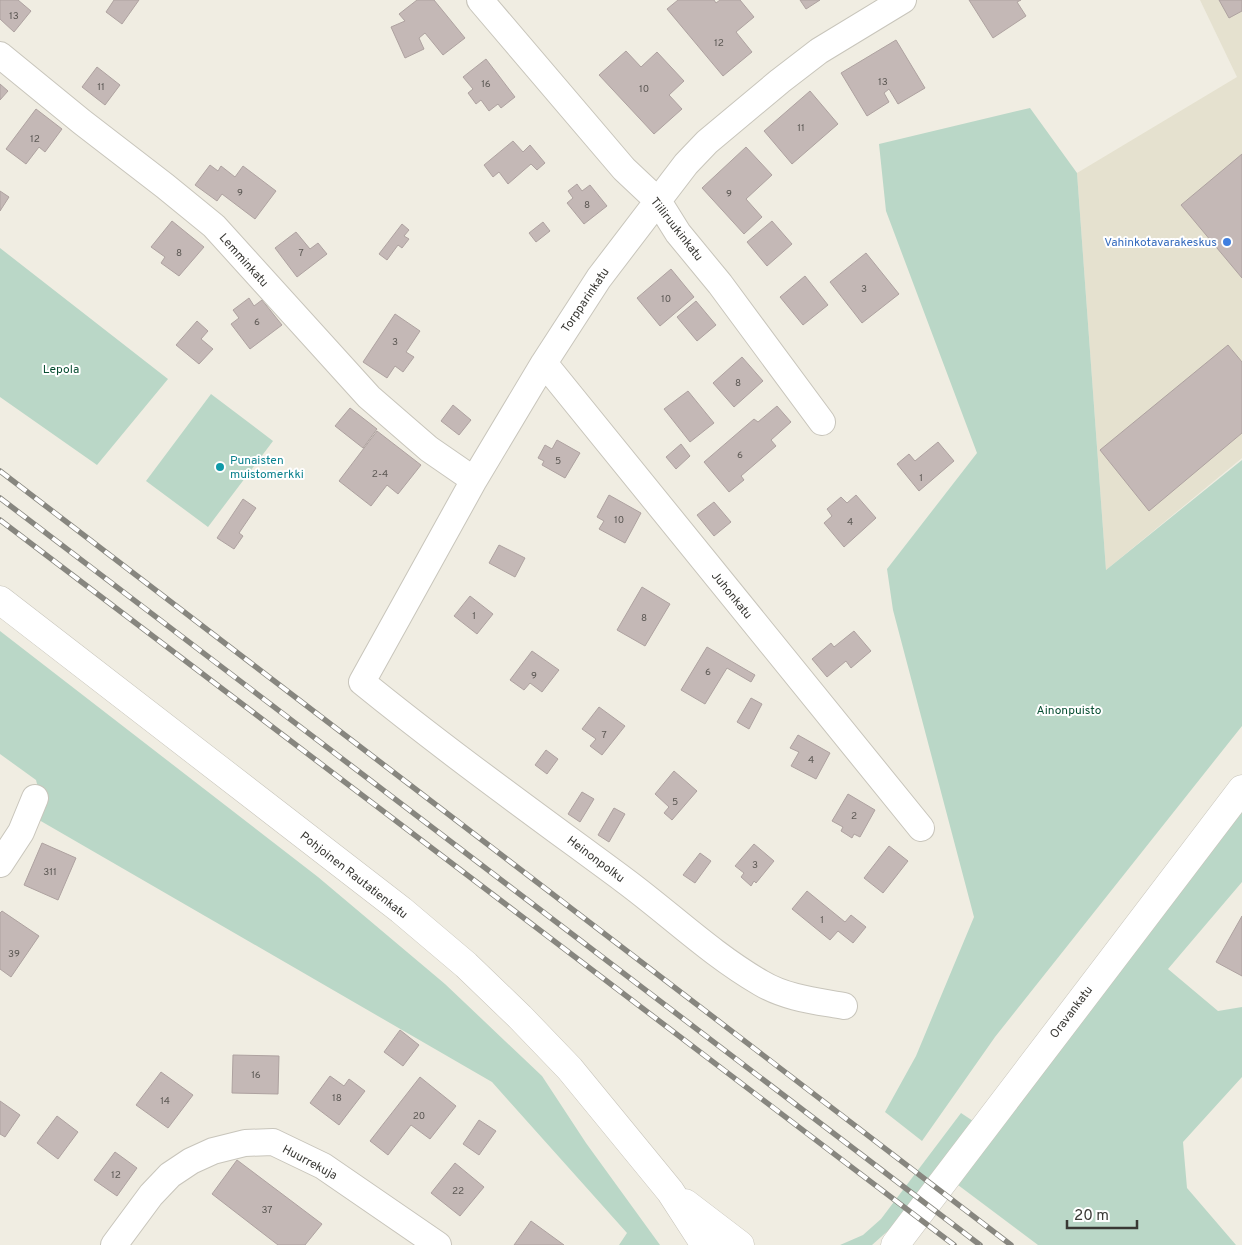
<svg xmlns="http://www.w3.org/2000/svg" width="1242" height="1245" font-family="Overpass,sans-serif">
  <style>
    .built { fill: #e5e1cf }
    .green { fill: #bad7c7 }
    .building { fill: #c4b8b6; stroke: #aea2a0 }
    .lines { fill: none; stroke-linecap: round; stroke-linejoin: round }
    .minor-casing { stroke: #c8c5bb; stroke-width: 28 }
    .tertiary-casing { stroke: #c8c5bb; stroke-width: 29 }
    .minor { stroke: #fff; stroke-width: 26 }
    .tertiary { stroke: #fff; stroke-width: 28 }
    .rail-casing { stroke: #87867f; stroke-width: 5.5 }
    .rail { stroke: #fff; stroke-width: 4; stroke-dasharray: 11; stroke-linecap: butt }
    .shop-dot { fill: #3f7fe0; stroke: #fff; stroke-width: 2 }
    .culture-dot { fill: #0f9aa8; stroke: #fff; stroke-width: 2 }
    .labels { text-anchor: middle; stroke-width: 4; stroke-linejoin: round; paint-order: stroke }
    .number-label { font-size: 10px; fill: #5c5854 }
    .street-label { font-size: 12px; fill: #393834; stroke: #fff }
    .shop-label { font-size: 12px; fill: #366cbe; stroke: #fff; text-anchor: end }
    .park-label { font-size: 12px; fill: #084e32; stroke: #fff }
    .culture-label { font-size: 12px; fill: #0d838f; stroke: #fff; text-anchor: start }
  </style>
  <rect width="100%" height="100%" fill="#f0ede2"/>
  <!-- built -->
  <path class="built" d="M1200,0H1242V458L1106,570L1077,173L1237,77Z"/>
  <!-- green -->
  <path class="green" d="M1030,108L1077,173L1106,570L1242,460V726L995,1037L922,1141L885,1112L916,1056L974,917L893,610L887,569L977,453L886,211L879,144Z
    M0,248L168,379L97,465L0,397Z
    M211,394L273,441L208,527L146,481Z
    M0,631L318,877L445,984L542,1076L586,1143L660,1245H619L627,1233L492,1082L39,820L43,807L36,780L0,754Z
    M1242,807V882L1168,969L1218,1011L1242,1007V1077L1183,1142L1187,1188L1236,1245H1038L958,1185Z
    M961,1113L973,1121L900,1220L872,1245H840L863,1235L881,1219Z"/>
  <!-- building -->
  <path class="building" d="M0,0H18L31,11L14,32L0,19Z
    M114,0H139L122,24L106,12Z
    M417,0H434L465,38L443,55L425,33L419,38L424,49L405,58L391,27L405,21L399,14Z
    M678,0H714L716,3L720,0H740L754,17L736,32L752,52L723,76L667,9Z
    M800,0H820L806,9Z
    M969,0H1021L1017,2L1026,16L993,38Z
    M1219,0H1242V11L1229,18Z
    M896,40L925,88L898,104L889,89L884,93L889,102L867,116L841,73Z
    M626,51L641,67L657,52L684,81L669,95L682,109L654,134L599,75Z
    M486,59L515,97L501,108L498,104L489,111L481,100L476,104L468,93L473,89L463,77Z
    M97,67L120,85L105,105L82,87Z
    M0,84L8,91L0,100Z
    M810,91L838,124L792,164L764,131Z
    M36,109L62,129L45,152L39,147L26,164L6,149Z
    M513,141L523,152L530,145L545,163L537,170L531,164L508,184L499,172L493,177L484,165Z
    M746,147L772,175L746,199L762,217L744,234L702,188Z
    M1242,154V278L1181,205Z
    M210,165L218,171L221,166L235,177L243,166L276,191L255,219L222,194L217,201L195,185Z
    M577,184L582,191L590,185L607,206L584,224L567,203L573,198L568,191Z
    M0,191L9,197L0,211Z
    M172,221L204,247L179,276L161,263L165,257L151,247Z
    M772,221L792,244L767,266L747,242Z
    M543,222L550,231L536,242L529,233Z
    M402,224L409,230L404,236L409,239L402,248L398,245L387,260L379,254Z
    M296,232L310,249L318,243L327,254L297,277L275,248Z
    M866,253L899,294L862,323L830,282Z
    M671,269L694,297L660,326L637,298Z
    M805,276L828,305L803,325L780,297Z
    M249,298L254,306L262,300L282,325L250,349L231,324L239,318L233,310Z
    M696,301L716,325L697,341L677,317Z
    M395,314L420,331L406,352L414,357L403,372L395,366L387,378L363,362Z
    M197,321L208,331L201,339L213,349L199,364L176,345Z
    M1228,345L1242,362V433L1149,511L1100,450Z
    M742,357L763,381L734,407L713,383Z
    M688,391L714,423L690,442L664,409Z
    M453,405L471,420L459,435L441,421Z
    M777,406L791,422L771,440L776,446L741,476L744,480L729,492L704,462L754,419L758,422Z
    M350,408L377,429L363,448L335,426Z
    M377,431L421,465L398,494L387,485L371,506L339,481Z
    M557,440L580,453L565,478L542,465L544,461L538,458L545,445L552,449Z
    M938,442L954,461L919,491L897,464L909,454L915,461Z
    M681,444L690,456L676,469L666,457Z
    M609,495L641,513L625,543L599,529L604,521L597,517Z
    M856,495L876,518L844,547L824,523L832,516L827,509L841,497L847,503Z
    M243,499L256,508L239,533L243,536L234,549L217,538Z
    M714,502L731,522L714,536L697,515Z
    M499,545L525,558L515,577L489,563Z
    M642,587L670,604L645,646L617,630Z
    M470,596L493,614L477,634L454,616Z
    M854,631L871,651L851,668L846,661L827,677L812,659L831,643L834,647Z
    M707,647L755,675L751,682L727,668L705,704L681,690Z
    M532,651L559,670L542,692L530,683L524,690L510,680Z
    M751,698L762,704L749,729L737,722Z
    M599,707L625,726L602,755L590,746L596,739L582,729Z
    M798,735L830,753L816,779L791,766L799,752L790,748Z
    M546,750L558,759L547,774L535,765Z
    M674,771L697,791L672,820L664,813L669,807L655,794Z
    M582,792L594,799L580,822L568,814Z
    M848,794L875,810L860,837L854,834L852,838L841,831L843,827L832,821Z
    M614,808L625,814L609,842L598,835Z
    M42,843L76,858L58,900L24,885Z
    M754,844L774,861L756,883L754,881L751,886L741,877L744,873L735,866Z
    M889,846L908,861L883,893L864,878Z
    M700,853L711,861L695,883L683,875Z
    M807,891L845,922L851,915L866,927L853,943L838,931L830,940L792,909Z
    M2,911L39,936L11,977L0,969V913Z
    M1242,916V976L1216,962Z
    M400,1030L419,1045L403,1066L384,1052Z
    M233,1055L279,1056L278,1094L232,1093Z
    M161,1072L193,1095L168,1128L136,1105Z
    M330,1076L344,1086L349,1079L365,1091L339,1125L310,1103Z
    M420,1077L456,1106L430,1139L411,1125L388,1155L370,1141Z
    M0,1101L20,1115L5,1137L0,1134Z
    M57,1116L78,1132L58,1159L37,1143Z
    M479,1120L496,1131L479,1155L463,1144Z
    M115,1152L137,1168L117,1196L94,1180Z
    M237,1160L322,1224L305,1245H278L212,1194Z
    M455,1163L484,1187L460,1216L431,1193Z
    M531,1221L564,1245H514Z"/>
  <g class="lines">
    <!-- minor casing -->
    <g class="minor-casing">
      <path id="minor" d="M480,0L624,169L658,201L678,233L720,284L822,422
        M0,55L82,122L165,186L214,226L369,397L429,449L474,480
        M544,363L921,828
        M0,864L21,832L35,798
        M844,1006C816,1001 786,998 761,983C711,954 670,914 624,880C536,815 447,751 362,682L474,480L544,363L599,278L686,164L707,142L780,81L819,51L903,0
        M114,1245L151,1195L170,1175L191,1161L213,1151L245,1143L273,1142L323,1166L438,1245"/>
    </g>
    <!-- tertiary casing -->
    <g class="tertiary-casing">
      <path id="tertiary" d="M0,600L401,910L466,965L520,1017L570,1069L670,1191L705,1245
        M685,1203L740,1245
        M895,1245L1242,789"/>
    </g>
    <!-- minor -->
    <use href="#minor" class="minor"/>
    <!-- tertiary -->
    <use href="#tertiary" class="tertiary"/>
    <!-- rail casing -->
    <g class="rail-casing">
      <path id="rail" d="M0,471L1011,1245
        M0,498L980,1245
        M0,520L954,1245"/>
    </g>
    <!-- rail -->
    <use href="#rail" class="rail"/>
  </g>
  <!-- markers -->
  <circle class="shop-dot" cx="1227" cy="242" r="5"/>
  <circle class="culture-dot" cx="220" cy="467" r="5"/>
  <g class="labels">
    <!-- number labels -->
    <g class="number-label">
      <text x="14" y="19">13</text>
      <text x="719" y="46">12</text>
      <text x="883" y="85">13</text>
      <text x="486" y="87">16</text>
      <text x="101" y="90">11</text>
      <text x="644" y="92">10</text>
      <text x="801" y="131">11</text>
      <text x="35" y="142">12</text>
      <text x="240" y="196">9</text>
      <text x="729" y="197">9</text>
      <text x="587" y="208">8</text>
      <text x="179" y="256">8</text>
      <text x="301" y="256">7</text>
      <text x="864" y="292">3</text>
      <text x="666" y="302">10</text>
      <text x="257" y="325">6</text>
      <text x="395" y="345">3</text>
      <text x="738" y="386">8</text>
      <text x="740" y="458">6</text>
      <text x="558" y="464">5</text>
      <text x="380" y="477">2-4</text>
      <text x="921" y="481">1</text>
      <text x="619" y="523">10</text>
      <text x="850" y="525">4</text>
      <text x="474" y="619">1</text>
      <text x="644" y="621">8</text>
      <text x="708" y="675">6</text>
      <text x="534" y="679">9</text>
      <text x="604" y="738">7</text>
      <text x="811" y="763">4</text>
      <text x="675" y="805">5</text>
      <text x="854" y="819">2</text>
      <text x="755" y="868">3</text>
      <text x="50" y="875">311</text>
      <text x="822" y="923">1</text>
      <text x="14" y="957">39</text>
      <text x="256" y="1078">16</text>
      <text x="337" y="1101">18</text>
      <text x="165" y="1104">14</text>
      <text x="419" y="1119">20</text>
      <text x="116" y="1178">12</text>
      <text x="458" y="1194">22</text>
      <text x="267" y="1213">37</text>
    </g>
    <!-- street labels -->
    <g class="street-label">
      <text transform="translate(677 229) rotate(52)" y="4">Tiiliruukinkatu</text>
      <text transform="translate(244 260) rotate(48)" y="4">Lemminkatu</text>
      <text transform="translate(585 300) rotate(-56)" y="4">Torpparinkatu</text>
      <text transform="translate(732 595) rotate(51)" y="4">Juhonkatu</text>
      <text transform="translate(596 859) rotate(37)" y="4">Heinonpolku</text>
      <text transform="translate(354 875) rotate(38)" y="4">Pohjoinen Rautatienkatu</text>
      <text transform="translate(1071 1012) rotate(-53)" y="4">Oravankatu</text>
      <text transform="translate(310 1162) rotate(28)" y="4">Huurrekuja</text>
    </g>
    <!-- shop labels -->
    <g class="shop-label">
      <text x="1217" y="246">Vahinkotavarakeskus</text>
    </g>
    <!-- park labels -->
    <g class="park-label">
      <text x="61" y="373">Lepola</text>
      <text x="1069" y="714">Ainonpuisto</text>
    </g>
    <!-- culture labels -->
    <g class="culture-label">
      <text x="230" y="464">Punaisten<tspan x="230" dy="14">muistomerkki</tspan></text>
    </g>
  </g>
  <!-- scale -->
  <path d="M1067 1220v8h70v-8" fill="none" stroke="#393834" stroke-width="2.5"/>
  <text x="1074" y="1220" font-size="15" fill="#393834" stroke="#ffffff" stroke-width="4" paint-order="stroke">20 m</text>
</svg>
